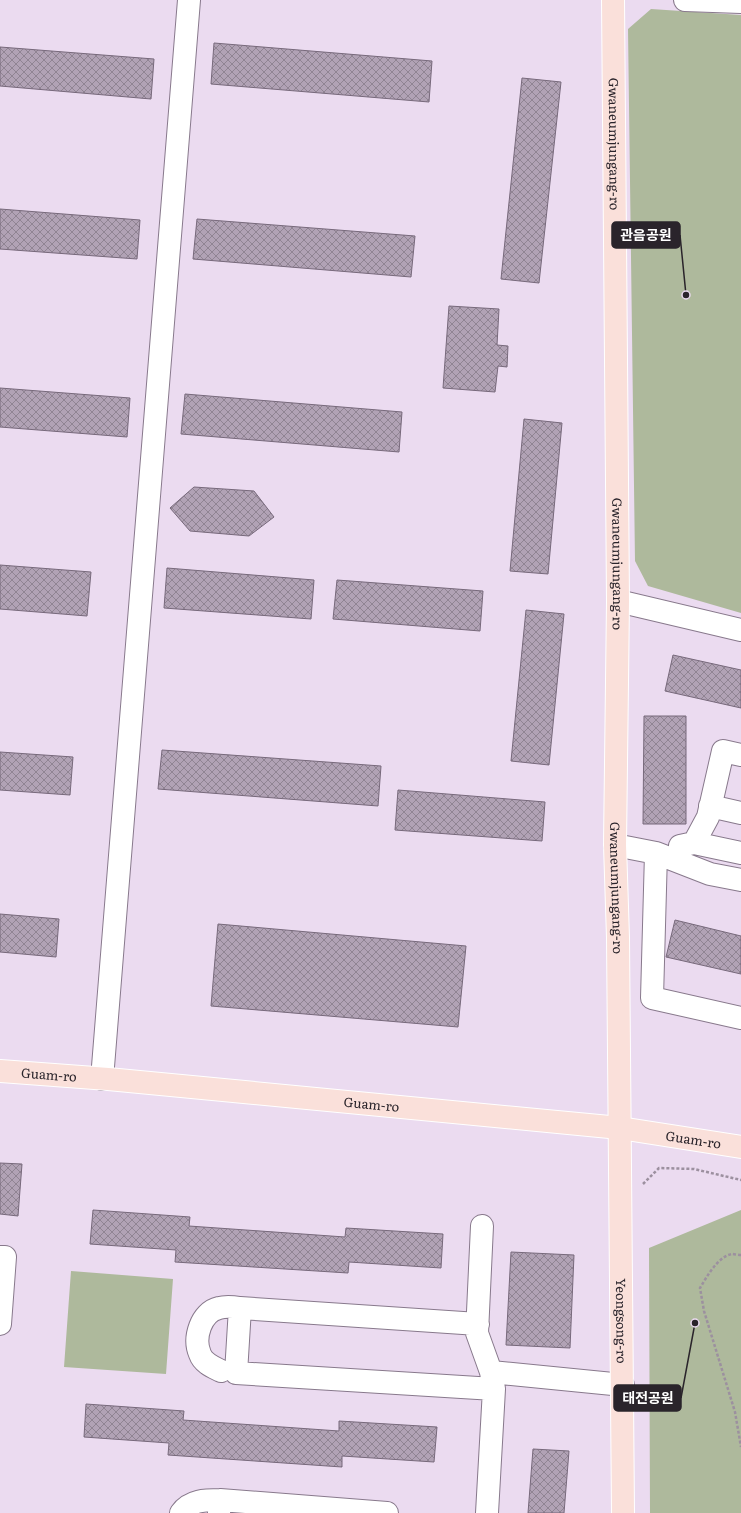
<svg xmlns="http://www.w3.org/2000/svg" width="741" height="1513" font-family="Literata,'Noto Sans KR',serif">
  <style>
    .park { fill: #aeb99c }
    .building { fill: url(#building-cross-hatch); stroke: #77697b }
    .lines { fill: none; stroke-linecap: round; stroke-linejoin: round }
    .minor-casing { stroke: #88798c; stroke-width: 24 }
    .major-casing { stroke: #fff; stroke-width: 24 }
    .path { stroke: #9c909f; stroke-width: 2.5; stroke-dasharray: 3 2; stroke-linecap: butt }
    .minor { stroke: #fff; stroke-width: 22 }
    .major { stroke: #fae0da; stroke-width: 22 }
    .labels { text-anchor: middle; stroke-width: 3; stroke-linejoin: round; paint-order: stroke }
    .street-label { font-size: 13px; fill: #2a242b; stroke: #ebdbf0 }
    .leader { fill: none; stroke: #2a242b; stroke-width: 1.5 }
    .callout-dot { fill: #2a242b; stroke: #ebdbf0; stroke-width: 1.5 }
    .callout { fill: #2a242b; stroke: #2a242b; stroke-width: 1.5 }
    .callout-label { font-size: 14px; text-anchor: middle; font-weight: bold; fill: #fff }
  </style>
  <defs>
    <pattern id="building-cross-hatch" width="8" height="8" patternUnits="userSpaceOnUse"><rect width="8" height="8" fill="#b1a2b5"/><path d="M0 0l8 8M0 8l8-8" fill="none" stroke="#908493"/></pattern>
  </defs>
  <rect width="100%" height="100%" fill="#ebdbf0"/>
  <!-- park -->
  <path class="park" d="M651,9L741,15V613L648,586L635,561L628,29Z
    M741,1210V1513H650L649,1248Z
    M71,1271L173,1279L166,1374L64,1367Z"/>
  <!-- building -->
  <path class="building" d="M214,43L432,61L429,102L211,84Z
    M0,47L154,59L151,99L0,86Z
    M522,78L561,82L539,283L501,279Z
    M0,209L140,220L137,259L0,249Z
    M197,219L415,236L411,277L193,259Z
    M449,306L499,309L497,345L508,346L507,367L498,366L495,392L443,388Z
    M0,388L130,398L127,437L0,427Z
    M185,394L402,412L399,452L181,434Z
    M524,419L562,423L548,574L510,571Z
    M194,487L254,491L274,517L249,536L190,531L170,508Z
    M0,565L91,572L87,616L0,609Z
    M167,568L314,580L311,619L164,608Z
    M337,580L483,591L480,631L333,619Z
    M526,610L564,614L549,765L511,761Z
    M673,655L741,670V708L665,691Z
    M644,716H686V824H643Z
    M162,750L381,766L378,806L158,789Z
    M0,752L73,757L70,795L0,790Z
    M398,790L545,802L542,841L395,830Z
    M0,914L59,919L56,957L0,952Z
    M675,920L741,936V974L666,957Z
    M218,924L466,946L458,1027L211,1006Z
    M0,1163L22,1164L18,1216L0,1214Z
    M93,1210L190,1217L189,1226L345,1237L346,1228L443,1234L441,1268L349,1262L348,1273L175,1262L176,1250L90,1244Z
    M511,1252L574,1255L570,1348L506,1345Z
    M86,1404L184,1411L183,1420L339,1431V1421L437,1427L434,1462L342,1456V1467L168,1455L169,1443L84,1437Z
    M533,1449L569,1451L564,1513H528Z"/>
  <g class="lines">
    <!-- minor casing -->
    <g class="minor-casing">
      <path id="minor" d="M685,0L741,2
        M618,601L741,630
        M710,806L741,813
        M694,843L708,817L723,751L741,755
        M615,845L656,853L710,874L741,880
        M680,846L694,843L741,853
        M656,853L652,998L741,1018
        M102,1079L189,0
        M482,1226L477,1333L491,1372L494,1389L487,1513
        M0,1257H5L0,1324
        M478,1324L240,1308L236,1373L494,1389
        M221,1371C213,1367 203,1363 200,1354C193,1338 201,1312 219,1308C226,1306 234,1307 240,1308
        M491,1372L623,1385
        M181,1513C190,1500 206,1500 220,1500
        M219,1513L220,1500L387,1513"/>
    </g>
    <!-- major casing -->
    <g class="major-casing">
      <g id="major">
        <path id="s1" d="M613,0L618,601L615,845L618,938L623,1513"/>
        <path id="s2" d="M0,1071L108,1079L620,1128L741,1147"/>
      </g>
    </g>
    <!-- path -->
    <path class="path" d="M643,1184L659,1168L694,1169L741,1180
      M741,1255C738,1255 734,1254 732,1254C718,1256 706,1278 700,1288L704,1311L735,1412L741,1447"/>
    <!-- minor -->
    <use href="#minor" class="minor"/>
    <!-- major -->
    <use href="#major" class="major"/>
  </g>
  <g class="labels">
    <!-- street labels -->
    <g class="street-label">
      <text dy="5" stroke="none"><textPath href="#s1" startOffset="144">Gwaneumjungang-ro</textPath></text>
      <text dy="5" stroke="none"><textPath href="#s1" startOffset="564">Gwaneumjungang-ro</textPath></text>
      <text dy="5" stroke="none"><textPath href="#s1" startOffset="888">Gwaneumjungang-ro</textPath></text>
      <text dy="5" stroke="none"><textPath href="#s2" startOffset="49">Guam-ro</textPath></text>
      <text dy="5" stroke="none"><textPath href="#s2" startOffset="373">Guam-ro</textPath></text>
      <text dy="5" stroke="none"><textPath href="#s2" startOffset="697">Guam-ro</textPath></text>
      <text dy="5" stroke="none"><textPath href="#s1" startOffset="1321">Yeongsong-ro</textPath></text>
    </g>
  </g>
  <!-- callouts -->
  <path class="leader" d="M686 295L680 235M695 1323L681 1398"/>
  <g class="callout-dot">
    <circle cx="686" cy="295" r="4"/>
    <circle cx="695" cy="1323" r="4"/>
  </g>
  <g class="callout">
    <rect x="612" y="222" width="68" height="26" rx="4"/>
    <rect x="614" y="1385" width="67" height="26" rx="4"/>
  </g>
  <g class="callout-label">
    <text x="646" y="240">관음공원</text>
    <text x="648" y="1403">태전공원</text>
  </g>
</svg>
